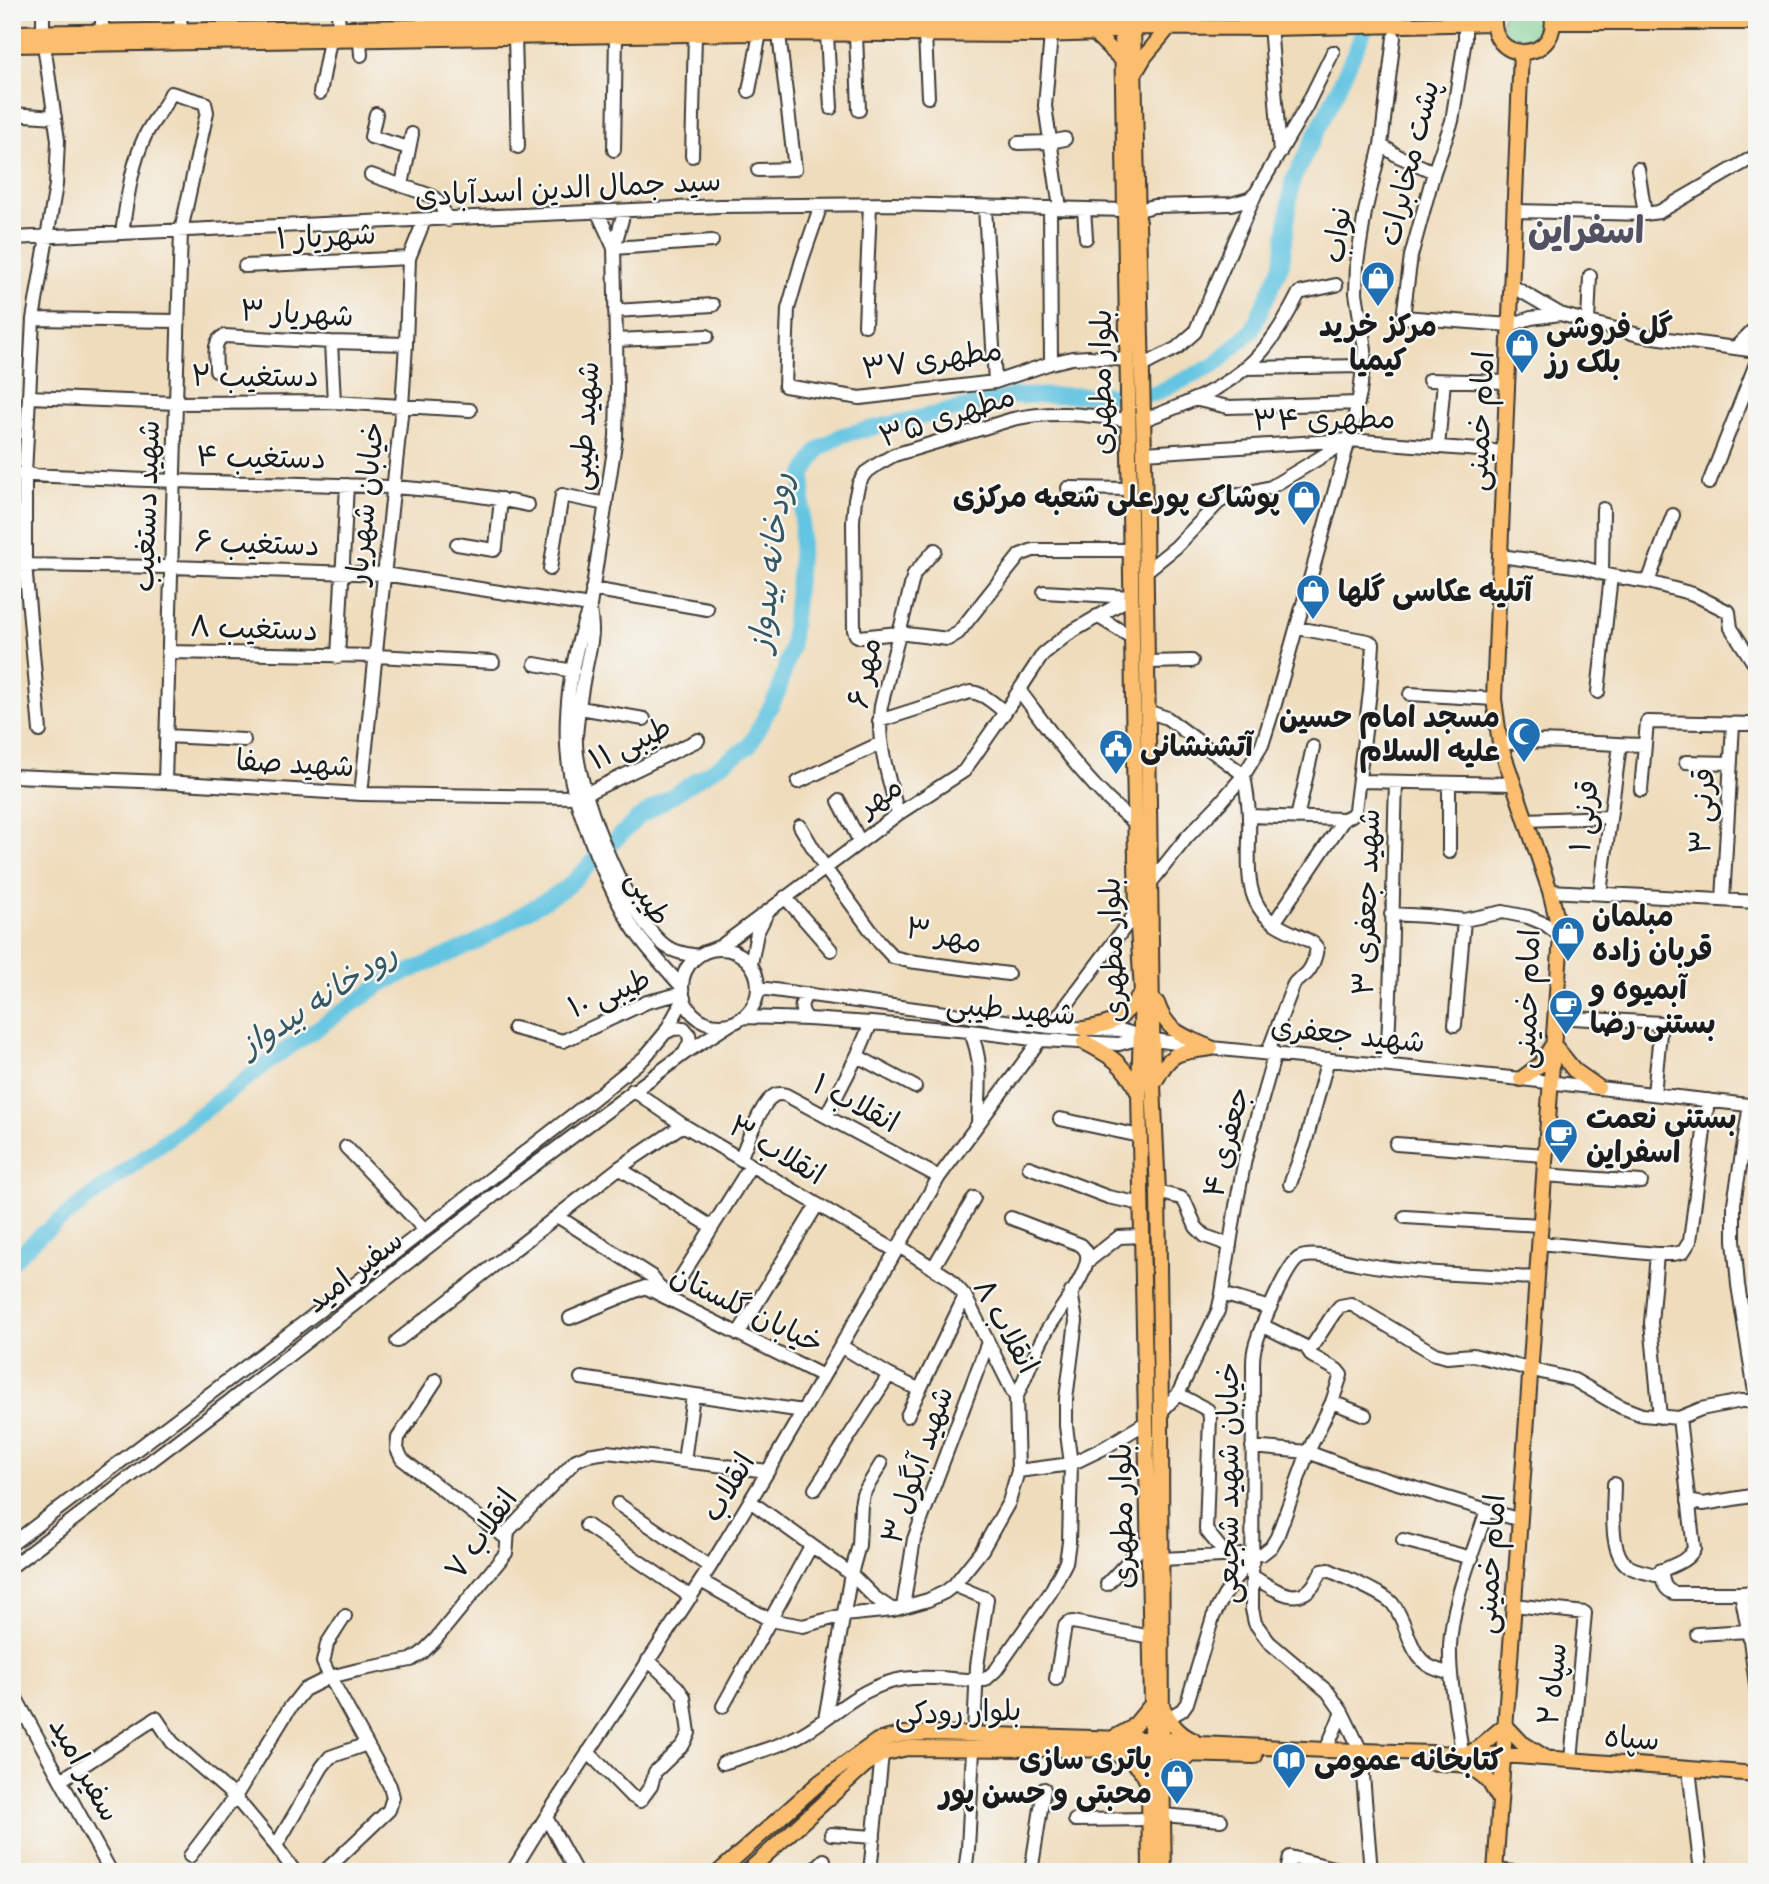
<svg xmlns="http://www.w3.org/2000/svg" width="1769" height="1884" font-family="Caveat,'Playpen Sans Arabic',sans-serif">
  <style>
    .green { fill: #77ca8d; stroke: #4a7354; stroke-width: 2 }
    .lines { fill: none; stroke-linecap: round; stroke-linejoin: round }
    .river { stroke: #63c5e1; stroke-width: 16 }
    .minor-casing { stroke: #3c3934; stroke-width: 16 }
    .major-casing { stroke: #3c3934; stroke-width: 18 }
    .minor { stroke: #fff; stroke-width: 12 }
    .major { stroke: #fabe6e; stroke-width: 14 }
    .labels { text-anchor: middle; stroke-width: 5; stroke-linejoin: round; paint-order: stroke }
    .street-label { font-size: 30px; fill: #1c1c1c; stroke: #f6f6f2 }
    .poi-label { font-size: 30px; font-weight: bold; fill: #1c1c1c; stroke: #f6f6f2; text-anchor: start }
    .water-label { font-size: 32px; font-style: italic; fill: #355761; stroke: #f6f6f2 }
    .district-label { font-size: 37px; font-weight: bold; fill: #535161; stroke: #f6f6f2 }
  </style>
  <rect width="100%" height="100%" fill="#f6f6f2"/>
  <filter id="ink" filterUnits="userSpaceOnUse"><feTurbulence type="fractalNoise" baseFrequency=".0143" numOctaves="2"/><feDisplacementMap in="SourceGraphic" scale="14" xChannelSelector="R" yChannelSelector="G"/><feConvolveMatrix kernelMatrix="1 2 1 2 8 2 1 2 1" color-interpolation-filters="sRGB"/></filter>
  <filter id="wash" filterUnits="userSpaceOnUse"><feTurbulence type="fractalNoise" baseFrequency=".00686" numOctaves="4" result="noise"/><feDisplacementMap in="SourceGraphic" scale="28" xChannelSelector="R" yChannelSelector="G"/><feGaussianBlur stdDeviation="1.57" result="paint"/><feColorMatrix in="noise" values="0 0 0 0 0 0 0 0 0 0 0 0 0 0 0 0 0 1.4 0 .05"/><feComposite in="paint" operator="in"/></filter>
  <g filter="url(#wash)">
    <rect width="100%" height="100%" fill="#efdcbb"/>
    <!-- green -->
    <path class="green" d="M1504,12H1543C1557,54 1489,53 1504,12Z"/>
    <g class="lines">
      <!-- river -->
      <path class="river" d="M12,1262L38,1237L278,1055L385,982L473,944L567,887L638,818L749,746L778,693L791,648L801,547L804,474L818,450L842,435L1014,396L1154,394L1215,365L1252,330L1282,264L1292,182L1334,97L1373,12"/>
    </g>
  </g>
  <g filter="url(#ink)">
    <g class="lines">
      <!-- minor casing -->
      <g class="minor-casing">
        <path id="minor" d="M102,12V31
          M338,12L339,28
          M1269,12L1280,153
          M1465,23V39L1452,121L1434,172L1411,256L1403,317L1510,325L1531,318L1560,314
          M1348,26L1353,12
          M423,27V12
          M1133,27L1134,12
          M180,30L181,12
          M43,32V12
          M827,34L831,108
          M1051,34L1045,106L1060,208
          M856,35L859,110
          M925,35L928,97
          M515,37L518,147
          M360,40L361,55
          M749,91L760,33
          M320,93L330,40
          M12,114L55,117
          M376,114L371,137L409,148
          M1018,143L1050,142L1065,139
          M1381,145L1398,156L1434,172
          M614,150L616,35
          M692,156L695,34
          M1638,169L1645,214
          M758,170L795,169L779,34
          M371,175L432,196L440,204L448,220
          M402,185L412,134
          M821,205L802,260L788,309L785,386L860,398L995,382L1051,363L1072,358L1089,357L1128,360
          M985,207L995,382
          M1050,208L1051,363
          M1084,209L1086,238
          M1139,210L1154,206L1231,204L1249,199L1256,193L1306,107L1333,52
          M1515,211L1645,214L1659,212L1757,155
          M624,212L614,248L617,388L616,437L590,606C571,655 561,720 570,773C575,801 586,828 596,854C608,882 620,909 637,934C651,953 667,970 682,987
          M598,213L614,248
          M122,233C127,201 131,166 145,136C152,121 164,109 171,93L205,103L207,112L181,231L165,782
          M12,238L720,206L894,204L1126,210
          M614,248L712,241
          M245,266L409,258
          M1512,286L1560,314L1604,326L1639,335L1757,351
          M615,311L713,305
          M33,319L178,321
          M1588,322L1590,276
          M865,325L870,205
          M616,340L707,336
          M331,342L334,402
          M1735,348L1757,326
          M1142,366L1177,348L1195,332L1255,195
          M1245,368L1363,366
          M216,370C216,358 212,341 224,336L331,342L406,344
          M1429,380L1508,382
          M29,397L176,403L334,402L470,410
          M1194,399L1228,407L1358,403
          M1128,420C1086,415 1054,410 1013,419L894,455L878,464L865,473L859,483L855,499L853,521L854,630L856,635L860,637L898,633L948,639L958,633L1020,555L1033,550H1130
          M1143,420C1181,406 1224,390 1253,361C1273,342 1287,317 1299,293L1336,285
          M1438,447L1444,381
          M1144,453L1349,440L1505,452
          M12,474C94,478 176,482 258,483C348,485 439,485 528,505
          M1709,483L1757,361
          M1068,488L1129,489
          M457,544L494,550L496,547L501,499
          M1500,556L1581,567L1611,576L1648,582L1693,594L1729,612L1731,628L1757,668
          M12,565L171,567L384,574L590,606
          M550,569L562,495L606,504
          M1145,572L1176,547L1218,503L1226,498L1271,487L1346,442
          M1602,573L1603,509
          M1648,582L1673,515
          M592,589L707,609
          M1044,592L1131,597
          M590,609C591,616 592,624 592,631C592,642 588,656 586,667C581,690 578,713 576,736C573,783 627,915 663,944C672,952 686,954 698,956
          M1097,616L1131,637
          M168,652L376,656L493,662
          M338,657L347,485
          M1147,662L1192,661
          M535,664L573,671
          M1019,690C1054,736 1088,787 1135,823
          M1598,692L1611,576
          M1410,694L1494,699
          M580,708L644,719
          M1147,711L1167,718L1244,775C1246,789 1249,803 1249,818C1251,853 1239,899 1274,923C1286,931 1301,936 1313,943L1317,948C1316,956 1312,969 1305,975C1300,979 1296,979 1293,986L1268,1052
          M879,721L970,692C984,693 994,704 1005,712
          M40,731L25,564V474L33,319L56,185L58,140L44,45
          M166,736L244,740
          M1500,744C1549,738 1597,744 1645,745
          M1686,762L1731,763
          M12,776L165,782L361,794L576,797
          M1360,781L1514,784
          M798,782L881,743
          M1641,790L1647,722L1757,724
          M361,794L402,406L406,344L409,258L424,221
          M585,794L698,740
          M839,801L860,842
          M898,814C889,779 876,742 881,706L914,574L935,550
          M1249,816L1344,819L1352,815L1355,810L1370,692L1373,644L1368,641L1297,628
          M1297,818L1313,747
          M1526,820L1610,817
          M800,826L825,868L880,943L893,957L909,961L1008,974
          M1449,852V783
          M1152,881L1187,837L1220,803L1244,775L1262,745L1275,704L1349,440L1360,393L1365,349L1356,293L1357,263L1365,212L1381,145L1394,37
          M1550,891L1757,902
          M1600,893L1620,745
          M785,897L831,950
          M1723,900L1733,724
          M1391,914L1427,916L1464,920L1503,912L1528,917L1545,924L1561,936
          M1274,923L1344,819
          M682 987a38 38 0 1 1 76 0a38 38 0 1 1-76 0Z
          M708,951L721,946L898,814L964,771L1005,712L1043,654L1068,634L1131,597
          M751,964L757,933L767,913
          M759,988L1050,1027L1120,1030L1154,1040L1211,1048L1521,1079L1757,1106
          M808,994C799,1003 800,1011 808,1019
          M743,1017L808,1019L871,1023L970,1031L1040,1040L1119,1044L1140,1038
          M1555,1017L1661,1023L1654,1094
          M1455,1025L1464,920
          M1050,1027L1137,911
          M514,1028L563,1041L647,1002L683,993
          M970,1031C984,1062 979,1090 978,1123
          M665,1033L673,1029L684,1028L689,1034L690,1042L685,1052
          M857,1056L915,1087
          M1387,1065C1392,971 1393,877 1396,783
          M633,1090L683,1125L896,1251
          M1750,1105L1734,1203V1240L1738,1285L1757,1405
          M826,1116L857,1056L871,1023
          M1060,1119L1140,1136
          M1396,1144L1545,1155
          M346,1147L425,1230
          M740,1159C747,1144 761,1101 775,1095C780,1093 782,1094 786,1095L939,1177
          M1029,1167L1108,1197L1142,1204
          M619,1168L712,1227
          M1544,1175L1641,1182
          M1290,1184L1305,1144L1328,1059
          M1158,1192L1181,1198L1185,1202L1196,1227L1205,1236L1230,1245
          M557,1216L651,1276L668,1298L751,1165
          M1405,1217L1540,1225
          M1011,1218L1081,1245C1086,1250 1088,1253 1087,1260C1084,1280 1057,1313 1046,1332C1034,1353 1026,1377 1016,1398
          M1539,1243L1657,1254H1673L1683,1252L1690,1241L1708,1100
          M1657,1254L1651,1323L1660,1417
          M1087,1262L1119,1237L1142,1236
          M933,1268L974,1198
          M1222,1294L1270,1308
          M570,1318L645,1287L823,1376
          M738,1334L817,1205
          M397,1341L619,1168L683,1125
          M841,1346L889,1375L920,1390
          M1309,1351L1334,1313L1340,1306L1351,1304L1435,1354L1447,1357L1473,1355L1574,1380L1621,1407L1642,1415L1679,1418L1701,1409L1741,1401H1750L1756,1404
          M581,1378L803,1411
          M436,1380L398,1438L397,1449L402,1459L506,1538
          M1178,1394L1208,1410L1210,1417L1206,1530L1226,1555
          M1332,1402L1365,1415
          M1161,1412L1178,1394L1218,1311L1222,1294L1236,1206L1245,1159L1275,1053
          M907,1416L965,1296
          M1252,1447L1308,1452L1358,1471L1520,1520
          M684,1461L693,1395
          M1018,1471L1071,1464L1104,1448L1147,1422
          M1614,1484C1614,1506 1608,1552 1628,1566C1635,1571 1646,1572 1655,1575C1668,1565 1685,1565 1694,1549L1679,1418
          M815,1489L889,1375
          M750,1501L851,1574L874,1597L893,1610
          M1688,1501L1703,1504L1757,1495
          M618,1504L710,1567
          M586,1525L691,1597
          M1403,1540L1472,1558
          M12,1544L356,1283L592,1100L644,1058L665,1033L684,998
          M1162,1559L1262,1554L1271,1547L1277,1537L1308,1452L1332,1402L1341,1375L1337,1370L1312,1356L1306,1347L1262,1325
          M12,1566L230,1401L514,1180L685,1053L732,1023
          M1661,1570C1663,1581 1663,1589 1674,1593H1741L1757,1592
          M1252,1576C1270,1586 1295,1608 1313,1586C1316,1581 1319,1576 1322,1571L1329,1570C1343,1577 1383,1593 1392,1603C1408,1621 1408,1655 1431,1667C1437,1670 1445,1672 1451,1674
          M701,1581L770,1620L803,1626L844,1615L893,1610L928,1600L945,1592L954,1585L982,1550L1009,1502L1018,1471L1016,1398L965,1296L949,1278L899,1246
          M1107,1584L1149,1539
          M954,1585L987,1599L977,1666L974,1734
          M1741,1593L1750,1640L1757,1692
          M1514,1605L1585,1613L1571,1760
          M903,1607L914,1539L988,1342
          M1697,1634L1748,1631
          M1056,1679L1065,1626L1068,1623L1073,1622L1151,1637
          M12,1691L111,1872
          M723,1706L811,1546
          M1168,1718L1182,1710L1187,1703L1213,1617L1224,1596L1252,1554
          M825,1719L851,1574L859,1545L861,1505L863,1494L881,1464
          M1326,1750L1342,1712
          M588,1752L630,1795L640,1801L651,1786L655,1772L683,1745L689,1733L684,1697L677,1687L648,1660
          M1462,1754C1458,1719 1449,1682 1450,1646C1452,1600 1473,1554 1487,1510
          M723,1763C750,1754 780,1747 804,1733C839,1712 861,1686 903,1679C931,1675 958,1681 985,1680L996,1670L1050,1593L1066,1562L1069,1542L1071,1464L1066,1426V1399L1076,1321L1071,1292
          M1689,1769L1701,1872
          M61,1780L156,1718L172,1742L235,1797L276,1846L295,1872
          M1163,1815L1221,1820
          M546,1817L576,1872
          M1075,1820L1150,1819
          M831,1834L874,1837
          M276,1846L322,1767L330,1757L367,1744
          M190,1856L235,1797L289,1709L304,1690L330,1677L358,1670L411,1660L422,1653L435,1640L506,1553C508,1544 506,1538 509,1530L576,1460L588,1455L607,1452L768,1471
          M1495,1870L1514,1872
          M324,1872L389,1810L393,1797L390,1786L330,1677L323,1662L325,1654L327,1644L345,1616
          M512,1872L546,1817L710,1567L768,1471L939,1177L1040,1040
          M812,1872L824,1860
          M870,1872L882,1754
          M965,1872L968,1849L973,1750
          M1031,1872L1044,1789
          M1287,1872L1290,1857L1349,1872
          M1371,1872L1361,1751L1342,1712L1328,1692L1269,1642L1255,1623L1252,1609L1253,1364C1253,1357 1254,1349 1256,1343C1261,1327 1286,1266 1299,1258C1312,1251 1342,1260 1356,1263C1416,1274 1476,1275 1537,1278"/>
      </g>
      <!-- major casing -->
      <g class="major-casing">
        <path id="major" d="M1158,12L1170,26
          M1495,12C1484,65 1561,65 1552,14
          M1554,22H1757
          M1122,26L1134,758L1137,911L1142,992L1139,1093L1152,1704L1149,1787L1150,1872
          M1133,27L1144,453L1153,1085L1158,1192L1161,1412L1162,1767L1164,1872
          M12,33L755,22H1038L1106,20L1122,26L1133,27L1271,28L1493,23
          M1094,33L1122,60
          M12,45L754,33L1037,35L1105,33L1122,26
          M1135,73L1145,56L1170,26
          M1084,1029C1115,1024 1123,1019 1141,993
          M1084,1042C1113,1057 1123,1063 1138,1092
          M1521,1079L1541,1064L1553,1044L1574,1070L1598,1087
          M1156,1080C1172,1049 1180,1053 1211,1048C1184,1036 1167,1033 1157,1003
          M1163,1708C1170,1722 1178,1734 1193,1740
          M1115,1737L1133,1727L1152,1704
          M1113,1753C1132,1760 1141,1765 1148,1784
          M1468,1754L1478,1748L1505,1725L1522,1743L1546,1758
          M1426,1762L1469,1765L1488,1760
          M1469,1765L1488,1780L1500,1800
          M1162,1785C1171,1771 1178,1761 1193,1754
          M719,1872L820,1782L877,1741L904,1734L935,1733L1123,1739H1162L1201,1744L1326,1750L1503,1755L1757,1774
          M747,1872L865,1765L882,1754L907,1748L1150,1750L1182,1754L1255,1756
          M1495,1872L1561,936L1550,891L1500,744L1494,699L1521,53"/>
      </g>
      <!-- minor -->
      <use href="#minor" class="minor"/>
      <!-- major -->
      <use href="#major" class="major"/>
    </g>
  </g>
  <!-- icons -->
  <defs>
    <g id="shop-pin" transform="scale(1.75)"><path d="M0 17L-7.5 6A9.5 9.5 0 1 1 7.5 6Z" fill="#1f6fb2" stroke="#f6f6f2"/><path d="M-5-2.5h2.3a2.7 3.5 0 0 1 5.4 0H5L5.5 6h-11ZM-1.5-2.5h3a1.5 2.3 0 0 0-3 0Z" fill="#fff"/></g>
    <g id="mosque-pin" transform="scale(1.75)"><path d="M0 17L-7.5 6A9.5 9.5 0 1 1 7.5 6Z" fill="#1f6fb2" stroke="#f6f6f2"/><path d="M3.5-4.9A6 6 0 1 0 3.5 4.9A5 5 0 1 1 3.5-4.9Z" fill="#fff"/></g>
    <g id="civic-pin" transform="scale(1.75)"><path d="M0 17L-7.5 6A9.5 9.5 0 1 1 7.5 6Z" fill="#1f6fb2" stroke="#f6f6f2"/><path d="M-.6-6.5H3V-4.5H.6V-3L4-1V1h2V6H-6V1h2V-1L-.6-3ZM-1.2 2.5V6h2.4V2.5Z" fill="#fff"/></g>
    <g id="cafe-pin" transform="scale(1.75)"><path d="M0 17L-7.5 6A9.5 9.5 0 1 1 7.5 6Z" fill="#1f6fb2" stroke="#f6f6f2"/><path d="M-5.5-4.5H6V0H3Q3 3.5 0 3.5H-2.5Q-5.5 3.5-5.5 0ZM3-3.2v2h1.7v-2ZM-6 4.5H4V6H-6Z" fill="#fff"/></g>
    <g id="library-pin" transform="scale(1.75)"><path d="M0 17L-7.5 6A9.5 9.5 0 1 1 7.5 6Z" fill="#1f6fb2" stroke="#f6f6f2"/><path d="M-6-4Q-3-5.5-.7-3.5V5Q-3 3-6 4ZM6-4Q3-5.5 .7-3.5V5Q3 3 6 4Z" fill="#fff"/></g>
  </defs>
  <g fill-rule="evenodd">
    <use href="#shop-pin" x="1378" y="278"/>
    <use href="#shop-pin" x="1522" y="345"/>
    <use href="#shop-pin" x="1304" y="497"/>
    <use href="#shop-pin" x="1313" y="591"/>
    <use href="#mosque-pin" x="1524" y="734"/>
    <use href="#civic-pin" x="1116" y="746"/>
    <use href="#shop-pin" x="1568" y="933"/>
    <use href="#cafe-pin" x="1566" y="1006"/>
    <use href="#cafe-pin" x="1561" y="1135"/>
    <use href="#library-pin" x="1289" y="1760"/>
    <use href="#shop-pin" x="1177" y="1776"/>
  </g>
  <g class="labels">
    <!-- street labels -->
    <g class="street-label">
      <text transform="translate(1409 163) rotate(-76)" y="10">پشت مخابرات</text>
      <text transform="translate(568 188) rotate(-3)" y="10">سید جمال الدین اسدآبادی</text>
      <text transform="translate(1337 235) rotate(-82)" y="10">نواب</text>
      <text transform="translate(326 236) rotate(-3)" y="10">شهریار ۱</text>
      <text transform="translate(297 313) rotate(3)" y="10">شهریار ۳</text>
      <text transform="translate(932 359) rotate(-8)" y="10">مطهری ۳۷</text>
      <text x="255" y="386">دستغیب ۲</text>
      <text transform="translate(1101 382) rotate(-90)" y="10">بلوار مطهری</text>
      <text transform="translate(947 416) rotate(-18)" y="10">مطهری ۳۵</text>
      <text transform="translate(1324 419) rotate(-1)" y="10">مطهری ۳۴</text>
      <text transform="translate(1480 421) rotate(-87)" y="10">امام خمینی</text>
      <text transform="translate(584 426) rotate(-86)" y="10">شهید طیبی</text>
      <text transform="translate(261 457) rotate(1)" y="10">دستغیب ۴</text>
      <text transform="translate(365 503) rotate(-84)" y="10">خیابان شهریار</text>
      <text transform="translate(146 506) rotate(-88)" y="10">شهید دستغیب</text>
      <text transform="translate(257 543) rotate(2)" y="10">دستغیب ۶</text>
      <text transform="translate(254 628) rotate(2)" y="10">دستغیب ۸</text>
      <text transform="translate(864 673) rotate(-79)" y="10">مهر ۶</text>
      <text transform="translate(630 743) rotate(-25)" y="10">طیبی ۱۱</text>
      <text transform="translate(295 763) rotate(3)" y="10">شهید صفا</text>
      <text transform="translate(880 796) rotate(-35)" y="10">مهر</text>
      <text transform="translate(1702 811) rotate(-87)" y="10">قرنی ۳</text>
      <text transform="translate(1584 816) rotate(-83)" y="10">قرنی ۱</text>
      <text transform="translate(649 898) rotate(60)" y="10">طیبی</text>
      <text transform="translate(1366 902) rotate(-88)" y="10">شهید جعفری ۳</text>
      <text transform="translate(944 935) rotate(12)" y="10">مهر ۳</text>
      <text transform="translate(1112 950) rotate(-92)" y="10">بلوار مطهری</text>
      <text transform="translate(609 993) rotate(-22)" y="10">طیبی ۱۰</text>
      <text transform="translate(1527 999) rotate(-88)" y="10">امام خمینی</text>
      <text transform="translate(1011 1009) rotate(5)" y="10">شهید طیبی</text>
      <text transform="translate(1348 1034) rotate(6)" y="10">شهید جعفری</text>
      <text transform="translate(856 1103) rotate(28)" y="10">انقلاب ۱</text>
      <text transform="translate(1226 1142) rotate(-76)" y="10">جعفری ۴</text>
      <text transform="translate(777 1150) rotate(31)" y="10">انقلاب ۳</text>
      <text transform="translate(354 1271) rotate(-38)" y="10">سفیر امید</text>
      <text transform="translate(747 1309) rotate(26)" y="10">خیابان گلستان</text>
      <text transform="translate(1006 1326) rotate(61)" y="10">انقلاب ۸</text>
      <text transform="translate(917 1465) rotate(-71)" y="10">شهید آبگول ۳</text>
      <text transform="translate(1228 1483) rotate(-90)" y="10">خیابان شهید شجیعی</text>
      <text transform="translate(728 1487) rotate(-59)" y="10">انقلاب</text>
      <text transform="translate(1122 1516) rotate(-91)" y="10">بلوار مطهری</text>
      <text transform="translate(481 1534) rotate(-55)" y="10">انقلاب ۷</text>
      <text transform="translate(1490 1564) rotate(-86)" y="10">امام خمینی</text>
      <text transform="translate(1552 1684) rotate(-84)" y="10">سپاه ۲</text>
      <text transform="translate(958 1712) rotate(-2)" y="10">بلوار رودکی</text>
      <text transform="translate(1632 1738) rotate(4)" y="10">سپاه</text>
      <text transform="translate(85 1769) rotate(61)" y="10">سفیر امید</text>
    </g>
    <!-- poi labels -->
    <g class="poi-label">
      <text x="1378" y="336" text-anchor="middle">مرکز خرید<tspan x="1378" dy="34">کیمیا</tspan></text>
      <text x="1546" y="338">گل فروشی<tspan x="1546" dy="34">بلک رز</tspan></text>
      <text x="1280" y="507" text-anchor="end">پوشاک پورعلی شعبه مرکزی</text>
      <text x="1338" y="601">آتلیه عکاسی گلها</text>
      <text x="1500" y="727" text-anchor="end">مسجد امام حسین<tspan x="1500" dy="34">علیه السلام</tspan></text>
      <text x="1140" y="756">آتشنشانی</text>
      <text x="1592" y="926">مبلمان<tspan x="1592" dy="34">قربان زاده</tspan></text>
      <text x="1590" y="999">آبمیوه و<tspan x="1590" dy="34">بستنی رضا</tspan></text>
      <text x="1586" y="1128">بستنی نعمت<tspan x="1586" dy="34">اسفراین</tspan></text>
      <text x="1152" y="1769" text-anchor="end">باتری سازی<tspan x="1152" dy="34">محبتی و حسن پور</tspan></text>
      <text x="1314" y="1770">کتابخانه عمومی</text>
    </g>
    <!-- water labels -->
    <g class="water-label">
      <text transform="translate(770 562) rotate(-83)" y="11">رودخانه بیدواز</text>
      <text transform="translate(318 999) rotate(-33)" y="11">رودخانه بیدواز</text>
    </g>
    <!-- district labels -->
    <g class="district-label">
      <text x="1586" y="243">اسفراین</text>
    </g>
  </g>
  <!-- margin -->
  <rect width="1769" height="1884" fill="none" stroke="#f6f6f2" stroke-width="42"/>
</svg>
